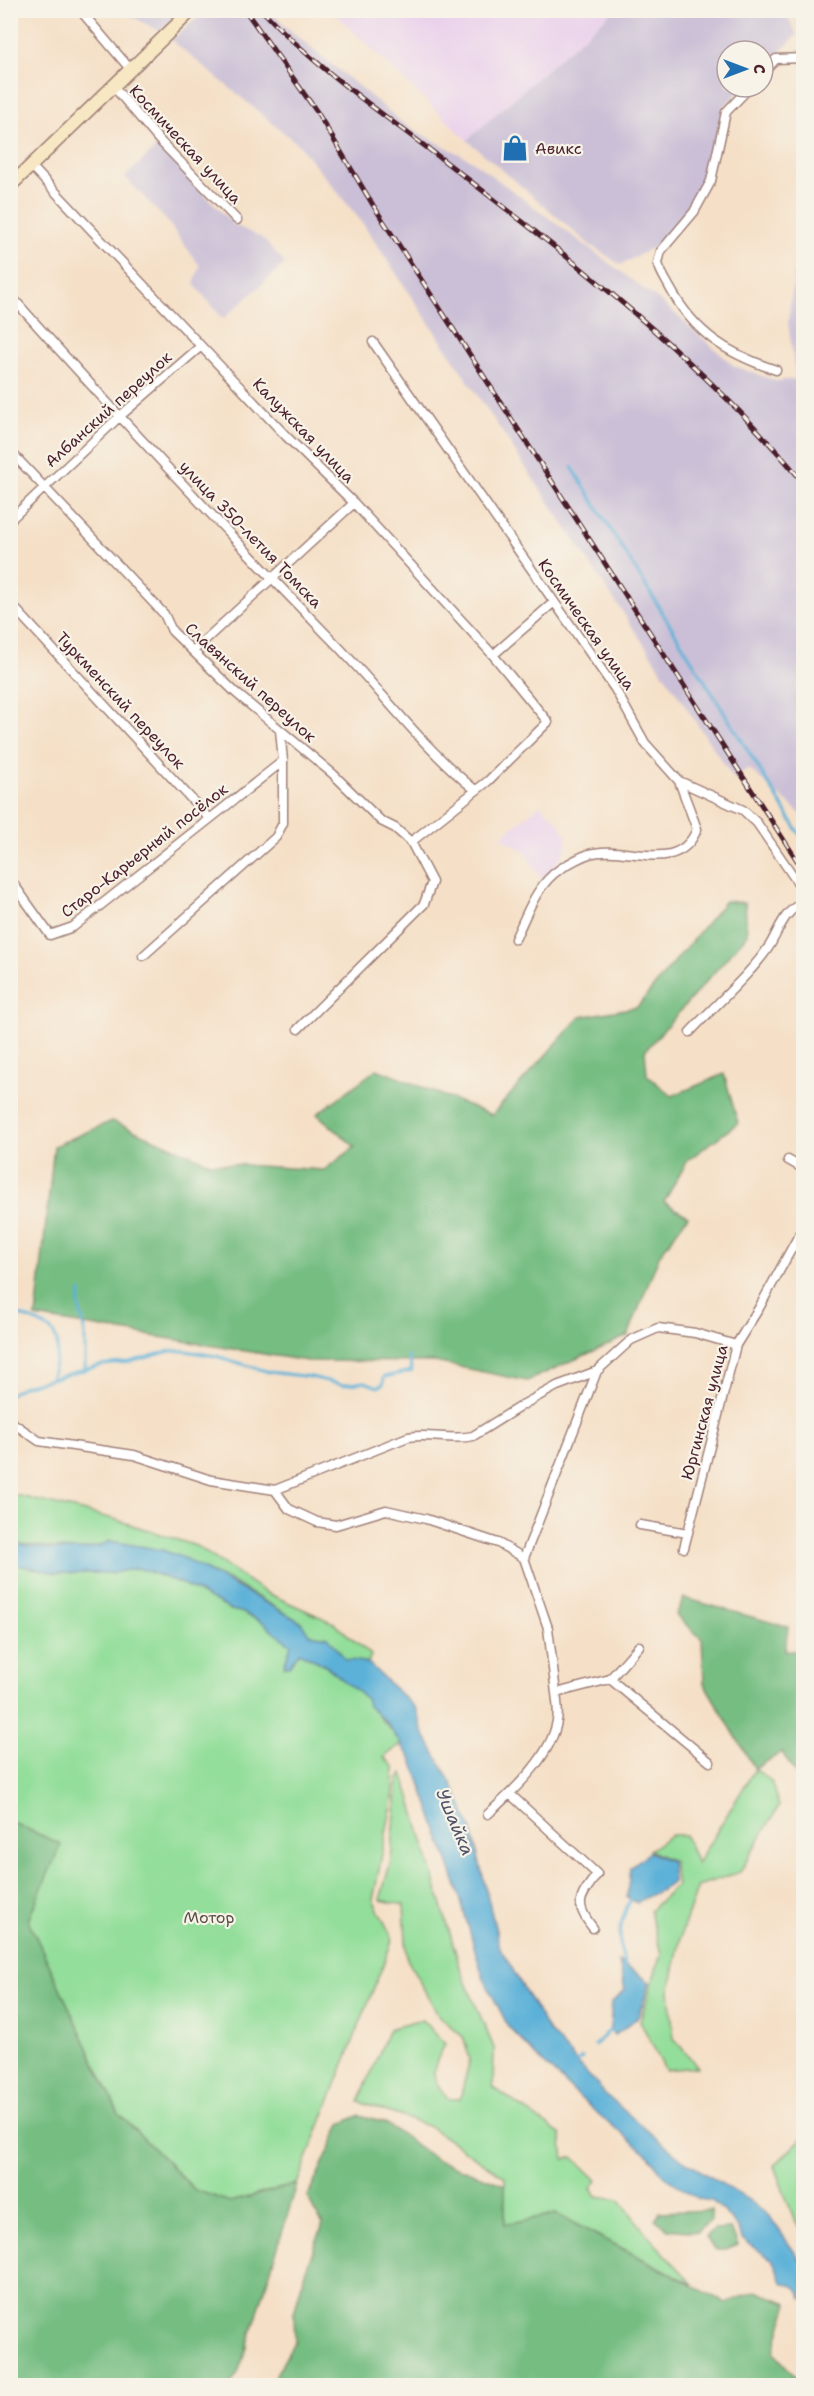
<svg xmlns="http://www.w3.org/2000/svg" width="814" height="2396" font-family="'Shantell Sans',sans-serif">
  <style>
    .built { fill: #ead1ec }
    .industrial { fill: #cabfd6 }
    .green { fill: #93de9a; stroke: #6e7e62; stroke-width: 1.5 }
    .forest { fill: #76bd82; stroke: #606e56; stroke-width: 1.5 }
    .water { fill: #5cb1d8; stroke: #536882; stroke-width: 1.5 }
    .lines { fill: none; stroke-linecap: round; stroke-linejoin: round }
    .stream { stroke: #5cb1d8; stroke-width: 3 }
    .street-casing { stroke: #a08079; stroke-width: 11 }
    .secondary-casing { stroke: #a08079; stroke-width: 15 }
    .primary-casing { stroke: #a08079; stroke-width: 16 }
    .street { stroke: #fff; stroke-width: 8 }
    .secondary { stroke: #f7e8c3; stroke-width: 12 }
    .primary { stroke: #ebc669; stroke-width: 14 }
    .rail-casing { stroke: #4a1f2b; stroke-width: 5 }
    .rail { stroke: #f7f3e8; stroke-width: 3; stroke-dasharray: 9; stroke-linecap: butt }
    .labels { text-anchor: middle; stroke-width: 4.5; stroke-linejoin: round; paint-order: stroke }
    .street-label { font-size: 16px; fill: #4a1f2b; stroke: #f7f3e8 }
    .poi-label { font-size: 16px; fill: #4a1f2b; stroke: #f7f3e8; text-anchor: start }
    .park-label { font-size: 16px; fill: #5c4f47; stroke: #f7f3e8 }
    .water-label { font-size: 18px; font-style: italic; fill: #505268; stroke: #f7f3e8 }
  </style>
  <rect width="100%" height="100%" fill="#f7f3e8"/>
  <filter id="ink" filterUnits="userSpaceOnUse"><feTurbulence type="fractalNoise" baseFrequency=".0167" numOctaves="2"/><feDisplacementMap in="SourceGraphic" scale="12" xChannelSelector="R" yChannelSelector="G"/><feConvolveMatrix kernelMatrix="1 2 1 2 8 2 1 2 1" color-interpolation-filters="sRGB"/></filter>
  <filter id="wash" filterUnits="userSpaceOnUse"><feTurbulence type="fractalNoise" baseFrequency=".008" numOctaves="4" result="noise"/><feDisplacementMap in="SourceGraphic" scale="24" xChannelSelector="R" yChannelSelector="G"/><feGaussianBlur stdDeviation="1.35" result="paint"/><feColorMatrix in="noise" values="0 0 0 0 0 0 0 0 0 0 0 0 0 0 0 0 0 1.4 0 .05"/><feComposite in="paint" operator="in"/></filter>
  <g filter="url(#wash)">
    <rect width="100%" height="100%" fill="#f5e0c7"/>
    <!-- built -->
    <path class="built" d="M332,11H613L467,140Z
      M540,805L558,821L567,837L566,848L556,866L542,880L525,852L501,837Z"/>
    <!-- industrial -->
    <path class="industrial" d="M121,11H181L160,31Z
      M206,11H271L285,26L408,127L471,160L664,304L734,366L776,381L796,379L788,322L803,212V816L748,768L734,779L361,221L298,144L171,40Z
      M613,11H785L797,35L763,68V51H727V87H744L723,107L708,180L691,210L666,240L621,265L590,245L467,140Z
      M158,146L234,225L262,238L285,264L223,319L194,284L200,266L167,221L125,177Z"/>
    <!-- green -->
    <path class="green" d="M11,1494L114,1519L196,1546L265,1592L334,1623L371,1655L368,1663L345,1659L328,1637L309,1634L301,1622L275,1607L230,1581L162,1550L110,1541L95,1549L74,1550L11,1543Z
      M11,1564L57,1573H112L138,1568L181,1583L231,1610L241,1612L262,1622L291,1645L284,1666H289L299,1652L325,1665L367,1699C369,1709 394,1732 403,1743L384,1757L394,1767V1793L373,1900L393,1939L297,2184L230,2202L195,2190L119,2114L28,1920L60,1844L11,1822Z
      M755,1769L771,1781L779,1806L740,1872L698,1886L682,1931L669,1992L674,2039L698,2067L665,2070L640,2021L661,1954L650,1911L677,1885L673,1861L649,1850L671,1835H685L697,1864Z
      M403,1773L461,1971L494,2048L493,2087L561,2135L564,2159L573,2157L597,2180L591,2189L596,2196L619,2199L649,2237L694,2285L556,2214L505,2224V2177L428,2126L359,2102L389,2029L422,2020L445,2044C432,2070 428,2075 448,2099H460L470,2059L463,2037L439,2016L407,1959L404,1905L380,1900L391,1860L398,1779Z
      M803,2137V2231L794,2219L774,2166Z"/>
    <!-- forest -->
    <path class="forest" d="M725,901L745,903L747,935L645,1051L647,1075L672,1096L724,1074L738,1123L688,1160L664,1202L688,1216L659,1256L628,1336L527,1381L435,1362L307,1361L36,1317L54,1146L112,1121L210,1163L324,1170L355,1147L317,1114L377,1069L492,1115L580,1017L637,1007Z
      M684,1598L788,1627L785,1650L803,1652V1786L782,1752L755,1769L704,1683L702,1639L676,1615Z
      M11,1822L61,1844L28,1920L119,2114L195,2190L230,2202L297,2184L250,2338L238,2373L229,2385H11Z
      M360,2115L384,2122L437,2160L505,2185V2224L556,2214L726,2303L756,2291L788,2303L774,2353L803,2385H270L295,2341L294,2313L305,2272L323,2224L314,2211L308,2196L341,2124Z
      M711,2210V2219L698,2232L668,2229L655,2219L660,2212Z
      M731,2229L738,2245L726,2250H714L706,2237L714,2230Z"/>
    <!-- water -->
    <path class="water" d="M110,1541L162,1550L184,1558L301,1622L309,1634L328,1637L345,1659L368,1663L416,1709L422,1730L455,1790L471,1827L500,1948L548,2030L607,2096L655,2137L683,2160L750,2201L770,2217L803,2264V2300L796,2287L782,2282L773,2260L742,2239L739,2229L721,2209L712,2201L698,2199L664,2176L647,2154L591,2108L535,2055L508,2026L483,1977L456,1884L412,1760L386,1722L368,1706L366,1699L325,1665L299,1652L289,1666H284L291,1645L262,1622L241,1612L231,1610L181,1583L138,1568L112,1573H57L11,1564V1543C43,1548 81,1557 110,1541Z
      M649,1852L671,1861L673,1882C662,1893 649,1893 637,1903L627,1897L630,1868Z
      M619,1962L650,1982L638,2017L614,2036L610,2030L612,2002L625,1990Z"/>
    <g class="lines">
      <!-- stream -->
      <path class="stream" d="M572,467L804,841
        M81,1292L79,1306L85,1334V1370
        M10,1312C55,1328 66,1329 51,1379
        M10,1394L24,1386L103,1365L130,1362L170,1351H186L216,1356L269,1372L311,1377L343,1385L365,1382L378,1387L383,1384L384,1377L412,1371L408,1356
        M625,1966C617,1941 618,1923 631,1899
        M595,2045L610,2030
        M574,2065L582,2058"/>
    </g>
  </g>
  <g filter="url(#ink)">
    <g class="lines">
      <!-- street casing -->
      <g class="street-casing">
        <path id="street" d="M80,10L131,70
          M763,73L776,59L804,58
          M114,87L159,140L237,220
          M750,87L726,112L711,181L694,212L661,251L658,263C660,272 666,280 670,288C695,334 728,354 776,370
          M31,166L286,436L354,503L493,655L548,722L488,781L411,842
          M10,169L19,178
          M10,295C113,411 219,524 327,635C377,685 419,744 474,789
          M373,342L615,689L645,743L679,781L743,810L757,823L804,892
          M10,451L164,614L172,631L236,693L333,774L381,821L395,828L411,842L432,882L424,904L298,1029
          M10,520L119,417L200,347
          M10,603L209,818
          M193,651L354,503
          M493,655L553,603
          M10,879L50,935L73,927L283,761L280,730
          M515,939C527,914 536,885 560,869C568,864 580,857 589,854C625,843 678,877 697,829L679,781
          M143,956L276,837L283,823V761
          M690,1032C713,1007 753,972 770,945C780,928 784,911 804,902
          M788,1160L804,1169
          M10,1421L39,1441L134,1455L211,1480L275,1490L289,1509L317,1522L336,1525L386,1510L426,1519L498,1543L524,1558
          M275,1490L408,1437C430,1433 452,1441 473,1436L524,1404L557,1386L597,1371
          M640,1525L688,1533
          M684,1548L736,1345L759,1308L804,1226
          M610,1679L710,1762
          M556,1693L548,1628L524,1558L597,1371L631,1340L658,1328L695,1333L736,1345
          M510,1794L597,1874C580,1898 573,1903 593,1928
          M488,1814C514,1790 551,1757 557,1721C559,1712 557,1702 556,1693L610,1679L639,1646"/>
      </g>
      <!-- secondary casing -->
      <g class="secondary-casing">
        <path id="secondary" d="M10,186L192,10"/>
      </g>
      <!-- primary casing -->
      <g class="primary-casing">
        <path id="primary" d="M803,10L804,11"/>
      </g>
      <!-- street -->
      <use href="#street" class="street"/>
      <!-- secondary -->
      <use href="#secondary" class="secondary"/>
      <!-- primary -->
      <use href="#primary" class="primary"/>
      <!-- rail casing -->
      <g class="rail-casing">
        <path id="rail" d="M245,10L317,112L373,205L804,871
          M262,10C316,69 385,115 447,163C574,261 701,359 804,483"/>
      </g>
      <!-- rail -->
      <use href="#rail" class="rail"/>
    </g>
  </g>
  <!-- icons -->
  <defs>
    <g id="shop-bare" transform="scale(2.07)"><path d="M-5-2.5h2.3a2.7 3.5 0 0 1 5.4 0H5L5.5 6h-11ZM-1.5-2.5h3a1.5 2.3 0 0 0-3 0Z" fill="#1f6fb2" stroke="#f7f3e8" stroke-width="2.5" paint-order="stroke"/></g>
  </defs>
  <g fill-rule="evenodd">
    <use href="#shop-bare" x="515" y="148"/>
  </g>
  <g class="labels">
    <!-- street labels -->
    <g class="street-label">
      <text transform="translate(186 144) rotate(47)" y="6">Космическая улица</text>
      <text transform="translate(108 409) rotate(-42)" y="6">Албанский переулок</text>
      <text transform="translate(304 430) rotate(46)" y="6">Калужская улица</text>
      <text transform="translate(251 534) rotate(46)" y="6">улица 350-летия Томска</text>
      <text transform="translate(587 624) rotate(55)" y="6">Космическая улица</text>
      <text transform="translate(251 682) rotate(42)" y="6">Славянский переулок</text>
      <text transform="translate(121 700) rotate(47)" y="6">Туркменский переулок</text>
      <text transform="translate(144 850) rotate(-38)" y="6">Старо-Карьерный посёлок</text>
      <text transform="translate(704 1412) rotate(-75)" y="6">Юргинская улица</text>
    </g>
    <!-- poi labels -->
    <g class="poi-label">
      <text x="535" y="154">Авикс</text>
    </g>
    <!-- park labels -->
    <g class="park-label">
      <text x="209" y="1923">Мотор</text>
    </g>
    <!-- water labels -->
    <g class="water-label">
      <text transform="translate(455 1822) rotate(67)" y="6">Ушайка</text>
    </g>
  </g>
  <!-- margin -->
  <rect width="814" height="2396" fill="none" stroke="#f7f3e8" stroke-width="36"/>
  <!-- north arrow -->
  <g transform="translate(745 69) rotate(90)"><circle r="28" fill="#f7f3e8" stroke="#b29e9c" stroke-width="1.5"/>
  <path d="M0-4.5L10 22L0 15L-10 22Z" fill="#1f6fb2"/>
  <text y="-9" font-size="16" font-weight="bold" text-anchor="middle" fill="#4a1f2b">С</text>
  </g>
</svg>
